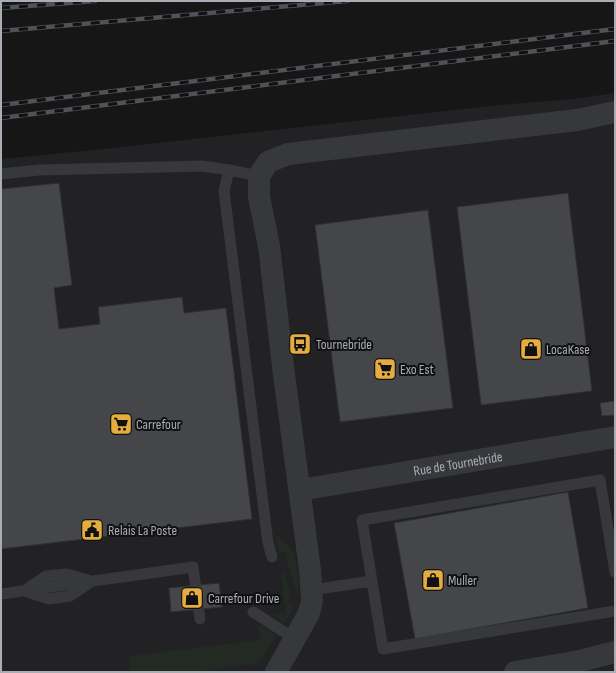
<svg xmlns="http://www.w3.org/2000/svg" width="616" height="673" font-family="'Sofia Sans Condensed',sans-serif">
  <style>
    .built { fill: #222224 }
    .green { fill: #222a23 }
    .building { fill: #45464a; stroke: #303033 }
    .lines { fill: none; stroke-linecap: round; stroke-linejoin: round }
    .service { stroke: #37383c; stroke-width: 11 }
    .minor { stroke: #37383c; stroke-width: 22 }
    .rail-casing { stroke: #505257; stroke-width: 4.5 }
    .rail { stroke: #111112; stroke-width: 3; stroke-dasharray: 9; stroke-linecap: butt }
    .labels { text-anchor: middle; stroke-width: 4; stroke-linejoin: round; paint-order: stroke }
    .poi-label { font-size: 14px; fill: #a8adb6; stroke: #111112; text-anchor: start }
    .street-label { font-size: 14px; fill: #a8adb6; stroke: #111112 }
  </style>
  <rect width="100%" height="100%" fill="#161617"/>
  <!-- built -->
  <path class="built" d="M615,93V672H1V159L104,149L500,105L573,99Z"/>
  <!-- green -->
  <path class="green" d="M276,535L295,553L299,582L298,595L297,594L286,559L285,552L279,553Z
    M281,572H284L290,592L288,603L295,605L285,623L271,614L286,612Z
    M258,623L276,636L259,662L255,664L191,672H131L129,656L260,640Z"/>
  <!-- building -->
  <path class="building" d="M59,183L72,285L54,288L59,329L100,324L98,307L182,297L184,313L226,308L252,519L1,549V189Z
    M568,193L592,391L481,405L457,207Z
    M428,210L453,408L340,422L315,225Z
    M614,401L615,415L602,416L600,403Z
    M568,492L588,608L415,639L394,523Z
    M219,583L222,607L171,612L169,588Z"/>
  <g class="lines">
    <!-- service -->
    <path class="service" d="M1,174L39,170L202,166L229,170
      M259,176L229,170L224,191L268,543L272,557
      M615,572L600,480L362,520L383,649L615,611
      M27,589L46,576L67,574L88,580
      M311,589L325,588L372,581
      M27,592L49,599L70,596L88,584
      M1,594L193,567L200,619
      M253,612L295,639"/>
    <!-- minor -->
    <g class="minor">
      <path id="s1" d="M300,490L615,437"/>
      <path d="M276,672L308,615L311,606L312,600L310,570L283,367L269,246L259,197V176L268,162L288,154L577,120L615,112"/>
      <path d="M515,672L580,661L615,652"/>
    </g>
    <!-- rail casing -->
    <g class="rail-casing">
      <path id="rail" d="M1,8L95,1
        M1,31L347,1
        M1,105L615,29
        M1,118L615,41"/>
    </g>
    <!-- rail -->
    <use href="#rail" class="rail"/>
  </g>
  <!-- icons -->
  <defs>
    <g id="bus-square" transform="scale(1.15)"><rect x="-9" y="-9" width="18" height="18" rx="4" fill="#e5ac40" stroke="#111112"/><path d="M-5-6H5V4H4V6H2V4H-2V6H-4V4H-5ZM-3.5-4V0h7V-4ZM-3.5 1.2v1.5H-2V1.2ZM2 1.2v1.5H3.5V1.2Z" fill="#111"/></g>
    <g id="shop-square" transform="scale(1.15)"><rect x="-9" y="-9" width="18" height="18" rx="4" fill="#e5ac40" stroke="#111112"/><path d="M-5-2.5h2.3a2.7 3.5 0 0 1 5.4 0H5L5.5 6h-11ZM-1.5-2.5h3a1.5 2.3 0 0 0-3 0Z" fill="#111"/></g>
    <g id="supermarket-square" transform="scale(1.15)"><rect x="-9" y="-9" width="18" height="18" rx="4" fill="#e5ac40" stroke="#111112"/><path d="M-6-5.5h2.5l.6 2H6L4.5 2H-2.5L-4.4-4H-6ZM-1.5 3.2a1.3 1.3 0 1 0 .1 0ZM3 3.2a1.3 1.3 0 1 0 .1 0Z" fill="#111"/></g>
    <g id="civic-square" transform="scale(1.15)"><rect x="-9" y="-9" width="18" height="18" rx="4" fill="#e5ac40" stroke="#111112"/><path d="M-.6-6.5H3V-4.5H.6V-3L4-1V1h2V6H-6V1h2V-1L-.6-3ZM-1.2 2.5V6h2.4V2.5Z" fill="#111"/></g>
  </defs>
  <g fill-rule="evenodd">
    <use href="#bus-square" x="300" y="344"/>
    <use href="#shop-square" x="531" y="349"/>
    <use href="#supermarket-square" x="385" y="369"/>
    <use href="#supermarket-square" x="121" y="424"/>
    <use href="#civic-square" x="92" y="530"/>
    <use href="#shop-square" x="433" y="580"/>
    <use href="#shop-square" x="192" y="598"/>
  </g>
  <g class="labels">
    <!-- poi labels -->
    <g class="poi-label">
      <text x="316" y="349">Tournebride</text>
      <text x="546" y="354">LocaKase</text>
      <text x="400" y="374">Exo Est</text>
      <text x="136" y="429">Carrefour</text>
      <text x="108" y="535">Relais La Poste</text>
      <text x="448" y="585">Muller</text>
      <text x="208" y="603">Carrefour Drive</text>
    </g>
    <!-- street labels -->
    <g class="street-label">
      <text dy="5" stroke="none"><textPath href="#s1" startOffset="160">Rue de Tournebride</textPath></text>
    </g>
  </g>
  <!-- border -->
  <rect width="616" height="673" fill="none" stroke="#a8adb6" stroke-width="4"/>
</svg>
